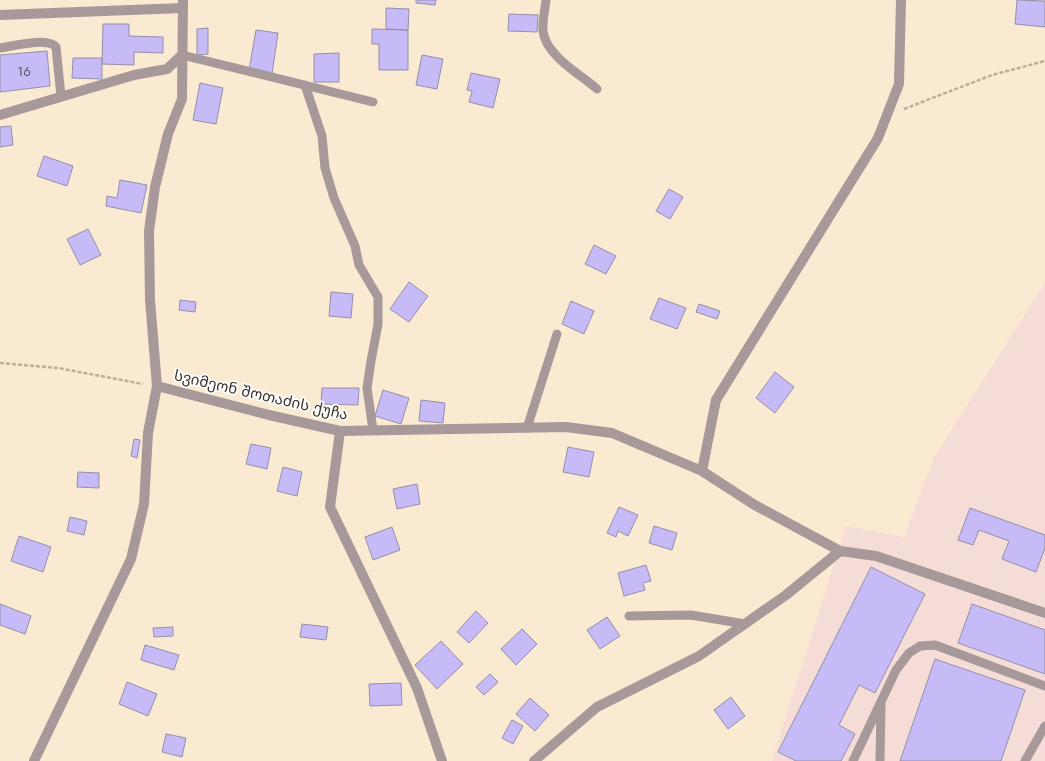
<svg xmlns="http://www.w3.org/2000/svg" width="1045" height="761" font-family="Jost,'Noto Sans Georgian',sans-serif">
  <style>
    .industrial { fill: #f6dcd7 }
    .building { fill: #c6bbf7; stroke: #938fa8 }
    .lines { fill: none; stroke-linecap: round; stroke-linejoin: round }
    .path { stroke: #baad9a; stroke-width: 2.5; stroke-dasharray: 4 2; stroke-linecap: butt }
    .lane { stroke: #a7999a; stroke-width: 9 }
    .street { stroke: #a7999a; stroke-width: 10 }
    .labels { text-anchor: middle; stroke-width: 3.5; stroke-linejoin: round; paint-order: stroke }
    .number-label { font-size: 13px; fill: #5c545c }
    .street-label { font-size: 15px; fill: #383229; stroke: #fff }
  </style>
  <rect width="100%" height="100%" fill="#fbead2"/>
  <!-- industrial -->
  <path class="industrial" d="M1045,283V761H772L846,526L904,537L934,457Z"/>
  <!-- building -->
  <path class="building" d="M416,0H436L435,5L416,3Z
    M1017,0L1045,1V27L1015,24Z
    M386,8L409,9L408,30L386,29Z
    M509,14L538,15L537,32L508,31Z
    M103,24H129V36L163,37V53L134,52V65L102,64Z
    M208,28V54L197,55V29Z
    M372,29L408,30V70H379V44H372Z
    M256,30L278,33L272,74L249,70Z
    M47,51L50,86L0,92V55Z
    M339,53V82H314V54Z
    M422,55L443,59L437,89L416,85Z
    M73,58H102V79L72,78Z
    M471,73L500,79L493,108L469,102L472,91L467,90Z
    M200,83L223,88L216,124L193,120Z
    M11,126L13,145L0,147V127Z
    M44,156L73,166L67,186L37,176Z
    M120,180L147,185L141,213L106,206L107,196L117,198Z
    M669,189L683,197L670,219L656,211Z
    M88,229L101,255L80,265L67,239Z
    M594,245L616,256L606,274L585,264Z
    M409,282L428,296L409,322L390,309Z
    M331,292L353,294L351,318L329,316Z
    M659,298L686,308L677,329L650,319Z
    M180,300L196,302L195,312L179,310Z
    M571,301L594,311L584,334L562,324Z
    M699,304L720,311L717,319L696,312Z
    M775,372L794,387L775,413L756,398Z
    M322,388H359L358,405L321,404Z
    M383,390L409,398L401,424L375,416Z
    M421,400L445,403L443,423L419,421Z
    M134,439L140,440L137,458L131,456Z
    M251,444L271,448L267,469L246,464Z
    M568,447L594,452L589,477L563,472Z
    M283,467L302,472L297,496L277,491Z
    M78,472L99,473V488L77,487Z
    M417,484L420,504L397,509L393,489Z
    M619,507L638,515L628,536L618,531L616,537L607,533Z
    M970,508L1045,535V548L1036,572L1002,559L1009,541L979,530L973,545L958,540Z
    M70,517L87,521L84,535L67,531Z
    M654,526L677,533L672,550L649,543Z
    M392,527L400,550L373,560L365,537Z
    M19,536L51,547L43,572L11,561Z
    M646,565L651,581L643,583L645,590L624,596L618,573Z
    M871,567L925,594L875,693L859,685L839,725L855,734L841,761H796L778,752Z
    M0,604L31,616L25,634L0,625Z
    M972,604L1045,630V674L958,643Z
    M476,611L488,623L469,643L457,632Z
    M607,617L620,636L600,649L587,630Z
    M302,624L328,627L326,640L300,637Z
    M173,627V636L154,637L153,628Z
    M522,629L537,644L516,665L501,649Z
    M441,641L463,664L437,689L415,665Z
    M145,645L179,655L174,670L141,660Z
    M935,659L1025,690L1001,761H900Z
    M490,674L498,682L484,695L476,687Z
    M127,682L157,694L148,716L119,704Z
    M401,683L402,705L370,706L369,684Z
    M731,697L745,716L728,729L714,710Z
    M530,698L549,715L535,731L516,714Z
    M512,720L523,726L513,744L502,738Z
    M166,734L186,738L182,757L162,752Z"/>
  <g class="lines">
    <!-- path -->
    <path class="path" d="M904,109L992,75L1045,61
      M0,363L58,368L143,384"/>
    <!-- lane -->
    <path class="lane" d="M546,0C545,10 542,21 543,31C546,56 580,74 597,89
      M0,48C14,46 46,37 56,47L61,96
      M182,55L373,102
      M305,85L322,136L325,168L334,198L355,246L359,265L378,297V324L371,361L367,388L373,430
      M527,428L557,334
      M629,616L691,615L745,624
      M853,761L896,670L909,653L920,646L935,645L1045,686
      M880,761L881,704
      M1025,761L1045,726"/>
    <!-- street -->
    <path class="street" d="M0,15L183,8
      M0,115L134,75L167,69L182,55
      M157,386L269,415L340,431L566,427L612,433L702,471L753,504L840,551L876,556L1045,613
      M340,431L330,507L417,688L442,761
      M702,471L716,400L878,138L899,84L901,0
      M34,761L131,559L144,504L148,433L157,386L150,300L149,231L155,187L168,134L182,99L183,0
      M534,761L597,707L699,656L786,595L840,551"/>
  </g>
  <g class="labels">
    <!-- number labels -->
    <g class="number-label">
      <text x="24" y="76">16</text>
    </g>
    <!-- street labels -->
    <g class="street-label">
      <text transform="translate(261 395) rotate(13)" y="5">სვიმეონ შოთაძის ქუჩა</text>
    </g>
  </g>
</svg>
